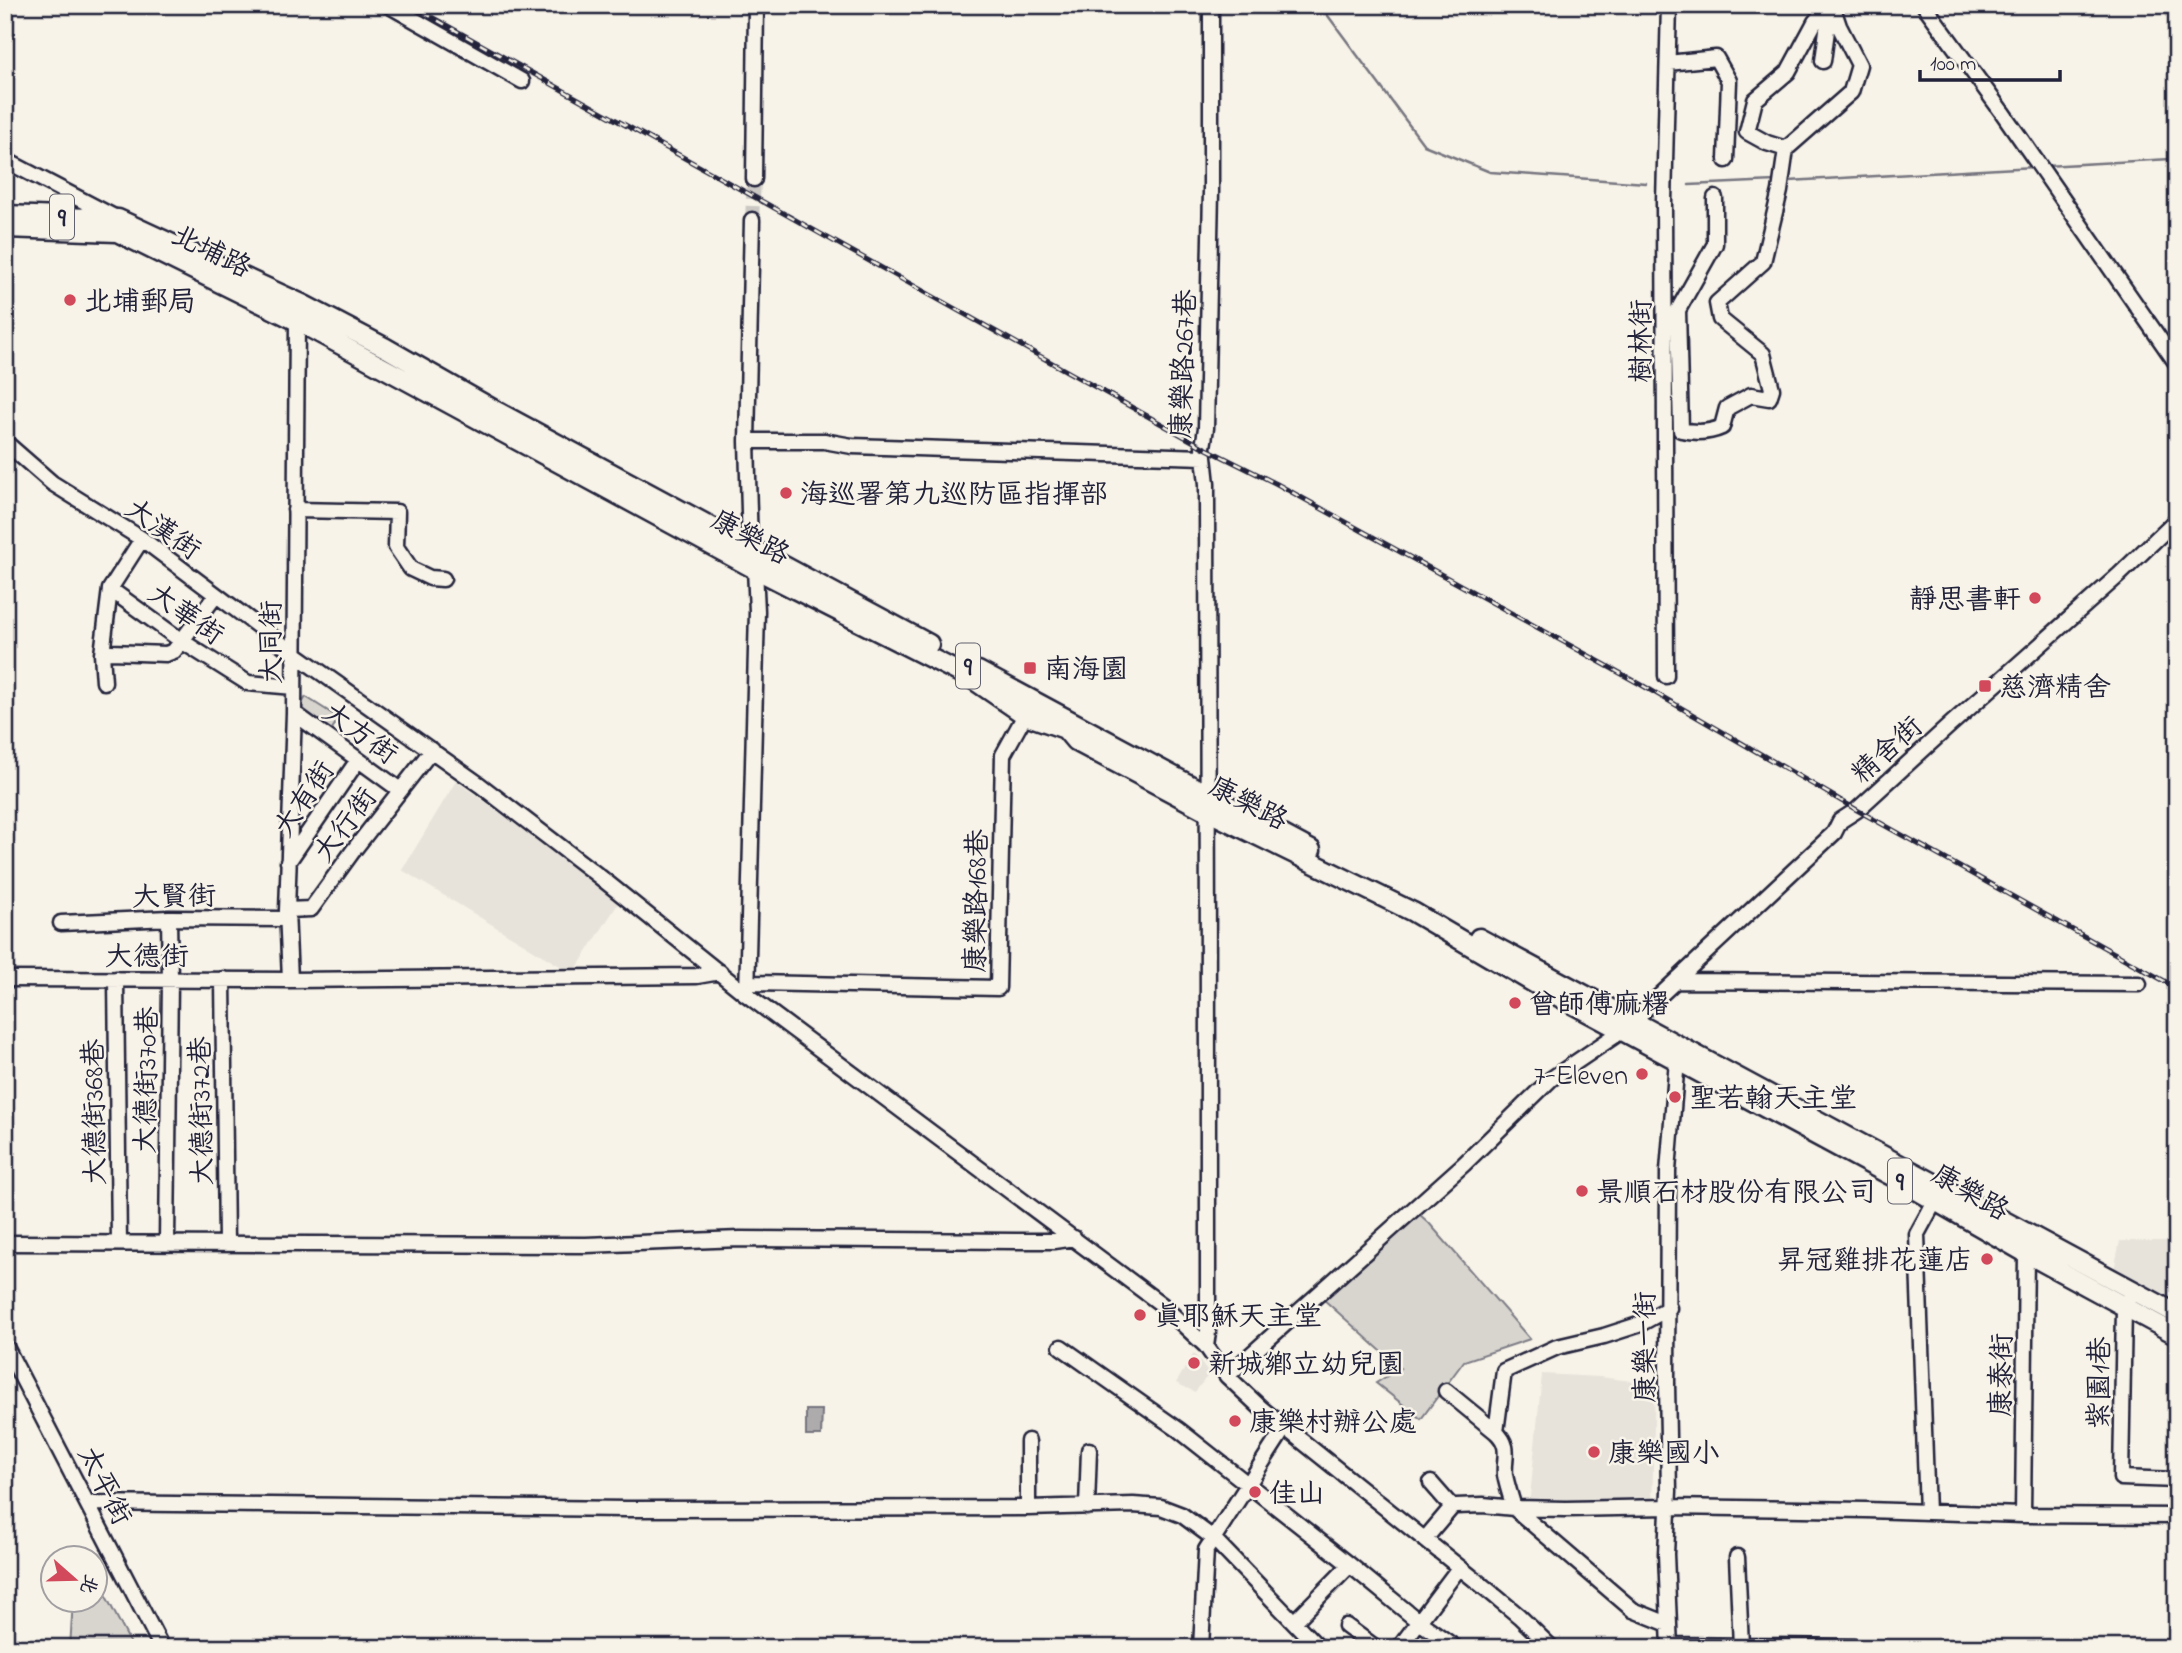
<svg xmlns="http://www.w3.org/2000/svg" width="2182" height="1653" font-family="'Indie Flower','LXGW WenKai TC',sans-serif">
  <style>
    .built { fill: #e7e3db }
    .green { fill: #d8d5cf; stroke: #7d7c85; stroke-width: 2 }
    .water { fill: #aeabad; stroke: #76747f; stroke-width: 2 }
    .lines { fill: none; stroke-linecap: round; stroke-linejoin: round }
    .stream { stroke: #76747f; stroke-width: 2.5 }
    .minor-tunnel { stroke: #ccc9c5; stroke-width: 14; stroke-dasharray: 14 7; stroke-linecap: butt }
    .minor-casing { stroke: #22223b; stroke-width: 19 }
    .major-casing { stroke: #22223b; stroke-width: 23 }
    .minor { stroke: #f7f3e8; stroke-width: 14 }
    .major { stroke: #f7f3e8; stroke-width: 18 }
    .rail-casing { stroke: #22223b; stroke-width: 5 }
    .rail { stroke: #f7f3e8; stroke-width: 2.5; stroke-dasharray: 8; stroke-linecap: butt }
    .poi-dot { fill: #d1495b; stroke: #f7f3e8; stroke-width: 2.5 }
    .labels { text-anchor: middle; stroke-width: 5; stroke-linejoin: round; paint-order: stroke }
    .shield { fill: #f7f3e8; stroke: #62616f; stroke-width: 2 }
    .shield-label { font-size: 26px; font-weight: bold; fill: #22223b }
    .street-label { font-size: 28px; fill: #22223b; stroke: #f7f3e8 }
    .poi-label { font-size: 28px; fill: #22223b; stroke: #f7f3e8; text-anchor: start }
  </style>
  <rect width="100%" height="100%" fill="#f7f3e8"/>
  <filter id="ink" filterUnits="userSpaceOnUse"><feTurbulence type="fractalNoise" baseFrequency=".0143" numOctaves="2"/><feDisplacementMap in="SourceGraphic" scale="14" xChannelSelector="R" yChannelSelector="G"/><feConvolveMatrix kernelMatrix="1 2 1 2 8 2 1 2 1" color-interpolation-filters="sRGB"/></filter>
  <g filter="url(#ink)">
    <!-- built -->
    <path class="built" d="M456,781L621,899L573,974L402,870Z
      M2120,1241H2177V1301L2114,1270Z
      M1194,1353L1209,1374L1195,1392L1176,1383Z
      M1542,1374L1600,1377L1655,1384L1652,1510L1529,1507Z"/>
    <!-- green -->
    <path class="green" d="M306,697L339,718L330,732L297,711Z
      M1419,1214L1429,1223L1530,1339L1464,1361L1421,1419L1376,1383L1400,1368L1322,1298Z
      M95,1575L133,1648H70L73,1601L94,1600Z"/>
    <!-- water -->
    <path class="water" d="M806,1410H822L821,1436H806Z"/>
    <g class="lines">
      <!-- stream -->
      <path class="stream" d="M1320,5L1424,145L1490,172L1646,183
        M2045,166L2171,159
        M1789,181L2034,167
        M1689,185L1775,181"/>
      <!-- minor-tunnel -->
      <path class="minor-tunnel" d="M752,220L754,179"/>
      <!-- minor casing -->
      <g class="minor-casing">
        <path id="minor" d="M388,5L522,81
          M1924,5L2002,112L2177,364
          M1823,61L1830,7
          M1668,63L1716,58L1729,81L1726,160
          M1786,149L1851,92L1859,65L1839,26L1832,5
          M5,160L116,218
          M754,179L756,5
          M1715,198V244L1678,310L1681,430C1695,433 1709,433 1722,427L1727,408L1751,395L1769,398L1772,389L1763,354L1720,319L1717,303L1763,262L1780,191L1786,149L1767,143L1747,132L1755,100L1788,72L1815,22L1829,5
          M747,441H824L852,446L1204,457
          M5,442L52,483L142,539L295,654L480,785L600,877L747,995L1161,1304L1206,1346L1227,1376L1262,1409L1489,1591L1519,1616L1552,1648
          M295,510L397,512L396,547L411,569L430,578L443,579
          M110,589L183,642L248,683L294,687
          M102,654L111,652L166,654L174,651L216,595
          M1666,676L1664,202L1669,5
          M104,682L102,654L110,589L142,539
          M294,713L400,790
          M288,862L358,760
          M287,910L311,909L353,851L432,750
          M61,923L169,918L287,919
          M5,979L290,980L697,976L720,972
          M116,979L119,1243
          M223,979L226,1243
          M290,980L287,910L294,713L297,321L300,314
          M1678,981L2139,984
          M749,983L998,988L1003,755L1030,706
          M747,995L757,611L755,569L750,547L747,441L752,220
          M167,1242L170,980L169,918
          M5,1243L586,1245L740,1239L1017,1241H1054L1074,1238
          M2129,1298L2124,1308L2121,1478L2177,1480
          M5,1345L162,1648
          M1206,1346L1208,1332C1207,1049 1209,767 1207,484L1203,447L1206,428L1211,191V5
          M1061,1347L1179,1430L1350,1565L1418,1621L1456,1648
          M1227,1376L1464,1164L1551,1079L1622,1031L1834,833L1840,821L1857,810L1950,725L2119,575L2177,519
          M1446,1391L1496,1432
          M1431,1483L1452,1507
          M88,1503L627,1509L1028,1508L1133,1505L1161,1507L1182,1515L1213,1538L1319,1648
          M1087,1507L1089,1450
          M1028,1508V1441
          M1514,1508C1511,1497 1507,1486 1505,1475C1503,1459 1512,1447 1496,1432L1504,1371L1557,1347L1604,1336L1638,1325L1669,1308
          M1514,1508L1633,1610L1668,1624
          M1927,1512L1917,1234L1935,1201
          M2023,1515L2026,1253L2031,1245
          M1425,1539L1452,1507L1456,1506L1483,1505L1514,1508L1566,1509L1668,1507L1866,1510L2023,1515L2177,1516
          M1737,1557L1741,1646
          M1295,1621L1350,1565
          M1346,1626L1376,1648
          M1669,1645L1854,1647
          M1201,1648L1206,1550L1285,1427
          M1399,1648L1459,1568
          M1670,1648L1666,1554L1669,1491L1667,1384L1668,1171L1677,1060L1682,1052"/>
      </g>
      <!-- major casing -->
      <g class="major-casing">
        <path id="major" d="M5,215L118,219L304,305L386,348L498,412L929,644
          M5,228L117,232L297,321L755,569L974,680L1025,715L1065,729L1075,741L1207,811L1413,912L1539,986L1890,1175L2026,1253L2177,1335
          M978,671L1311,850
          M1479,938L2177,1314"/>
      </g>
      <!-- minor -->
      <use href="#minor" class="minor"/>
      <!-- major -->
      <use href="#major" class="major"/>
      <!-- rail casing -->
      <g class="rail-casing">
        <path id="rail" d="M410,5L1203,447L1277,484L1640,684L1857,810L2177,988"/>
      </g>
      <!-- rail -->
      <use href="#rail" class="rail"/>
    </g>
  </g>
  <!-- markers -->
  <g class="poi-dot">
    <circle cx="70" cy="300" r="7"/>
    <circle cx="786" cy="493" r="7"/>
    <circle cx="2035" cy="598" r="7"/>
    <rect x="1023" y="661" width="14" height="14" rx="3.5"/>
    <rect x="1978" y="679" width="14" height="14" rx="3.5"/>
    <circle cx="1515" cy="1003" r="7"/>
    <circle cx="1642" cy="1074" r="7"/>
    <circle cx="1675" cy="1097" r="7"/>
    <circle cx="1582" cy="1191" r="7"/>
    <circle cx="1987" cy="1259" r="7"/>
    <circle cx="1140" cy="1315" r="7"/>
    <circle cx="1194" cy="1363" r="7"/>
    <circle cx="1235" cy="1421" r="7"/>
    <circle cx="1594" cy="1452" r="7"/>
    <circle cx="1255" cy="1492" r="7"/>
  </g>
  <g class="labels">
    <!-- shield labels -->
    <g class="shield">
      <rect x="50" y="194.5" width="24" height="45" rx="5"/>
      <rect x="956" y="643.5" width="24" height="45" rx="5"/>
      <rect x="1888" y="1158.5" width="24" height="45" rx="5"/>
    </g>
    <g class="shield-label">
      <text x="62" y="226">9</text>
      <text x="968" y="675">9</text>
      <text x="1900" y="1190">9</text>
    </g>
    <!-- street labels -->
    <g class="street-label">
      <text transform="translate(212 250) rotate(26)" y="10">北埔路</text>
      <text transform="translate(1640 341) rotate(-90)" y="10">樹林街</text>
      <text transform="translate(1182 364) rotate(-88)" y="10">康樂路267巷</text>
      <text transform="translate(164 528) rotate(35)" y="10">大漢街</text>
      <text transform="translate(751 536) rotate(28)" y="10">康樂路</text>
      <text transform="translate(187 613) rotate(35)" y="10">大華街</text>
      <text transform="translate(270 642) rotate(-90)" y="10">大同街</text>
      <text transform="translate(361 732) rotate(36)" y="10">大方街</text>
      <text transform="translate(1886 749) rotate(-42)" y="10">精舍街</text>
      <text transform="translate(303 798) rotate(-56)" y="10">大有街</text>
      <text transform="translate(1249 802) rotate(27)" y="10">康樂路</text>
      <text transform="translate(344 824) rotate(-53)" y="10">大行街</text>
      <text transform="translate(174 895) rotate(-1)" y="10">大賢街</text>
      <text transform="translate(975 901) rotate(-89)" y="10">康樂路168巷</text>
      <text x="147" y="965">大德街</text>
      <text transform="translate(145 1080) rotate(-89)" y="10">大德街370巷</text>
      <text transform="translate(200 1111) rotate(-91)" y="10">大德街372巷</text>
      <text transform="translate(93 1112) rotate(-91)" y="10">大德街368巷</text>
      <text transform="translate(1971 1191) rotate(30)" y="10">康樂路</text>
      <text transform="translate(1644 1347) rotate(-90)" y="10">康樂一街</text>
      <text transform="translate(2000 1375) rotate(-89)" y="10">康泰街</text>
      <text transform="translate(2098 1383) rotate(-89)" y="10">紫園1巷</text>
      <text transform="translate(106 1485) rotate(63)" y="10">太平街</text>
    </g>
    <!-- poi labels -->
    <g class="poi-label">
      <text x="84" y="310">北埔郵局</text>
      <text x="800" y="503">海巡署第九巡防區指揮部</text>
      <text x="2021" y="608" text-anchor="end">靜思書軒</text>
      <text x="1044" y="678">南海園</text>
      <text x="1999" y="696">慈濟精舍</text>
      <text x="1529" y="1013">曾師傅麻糬</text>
      <text x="1628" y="1084" text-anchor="end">7-Eleven</text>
      <text x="1689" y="1107">聖若翰天主堂</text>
      <text x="1596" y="1201">景順石材股份有限公司</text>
      <text x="1973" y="1269" text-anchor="end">昇冠雞排花蓮店</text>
      <text x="1154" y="1325">真耶穌天主堂</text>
      <text x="1208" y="1373">新城鄉立幼兒園</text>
      <text x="1249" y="1431">康樂村辦公處</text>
      <text x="1608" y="1462">康樂國小</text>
      <text x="1269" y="1502">佳山</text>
    </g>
  </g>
  <!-- margin -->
  <rect width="2182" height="1653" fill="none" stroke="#f7f3e8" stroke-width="28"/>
  <rect x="14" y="14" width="2154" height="1625" fill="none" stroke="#22223b" stroke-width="2.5" filter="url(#ink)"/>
  <!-- north arrow -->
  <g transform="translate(74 1579) rotate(110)"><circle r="33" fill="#f7f3e8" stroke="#a29fa3" stroke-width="2"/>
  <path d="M0-5L12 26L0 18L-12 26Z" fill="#d1495b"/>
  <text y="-10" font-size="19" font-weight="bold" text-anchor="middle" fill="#22223b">北</text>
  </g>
  <!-- scale -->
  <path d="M1920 70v10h140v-10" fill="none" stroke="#22223b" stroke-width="3.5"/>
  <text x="1930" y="70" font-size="21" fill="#22223b" stroke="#f7f3e8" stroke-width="5" paint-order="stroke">100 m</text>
</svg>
